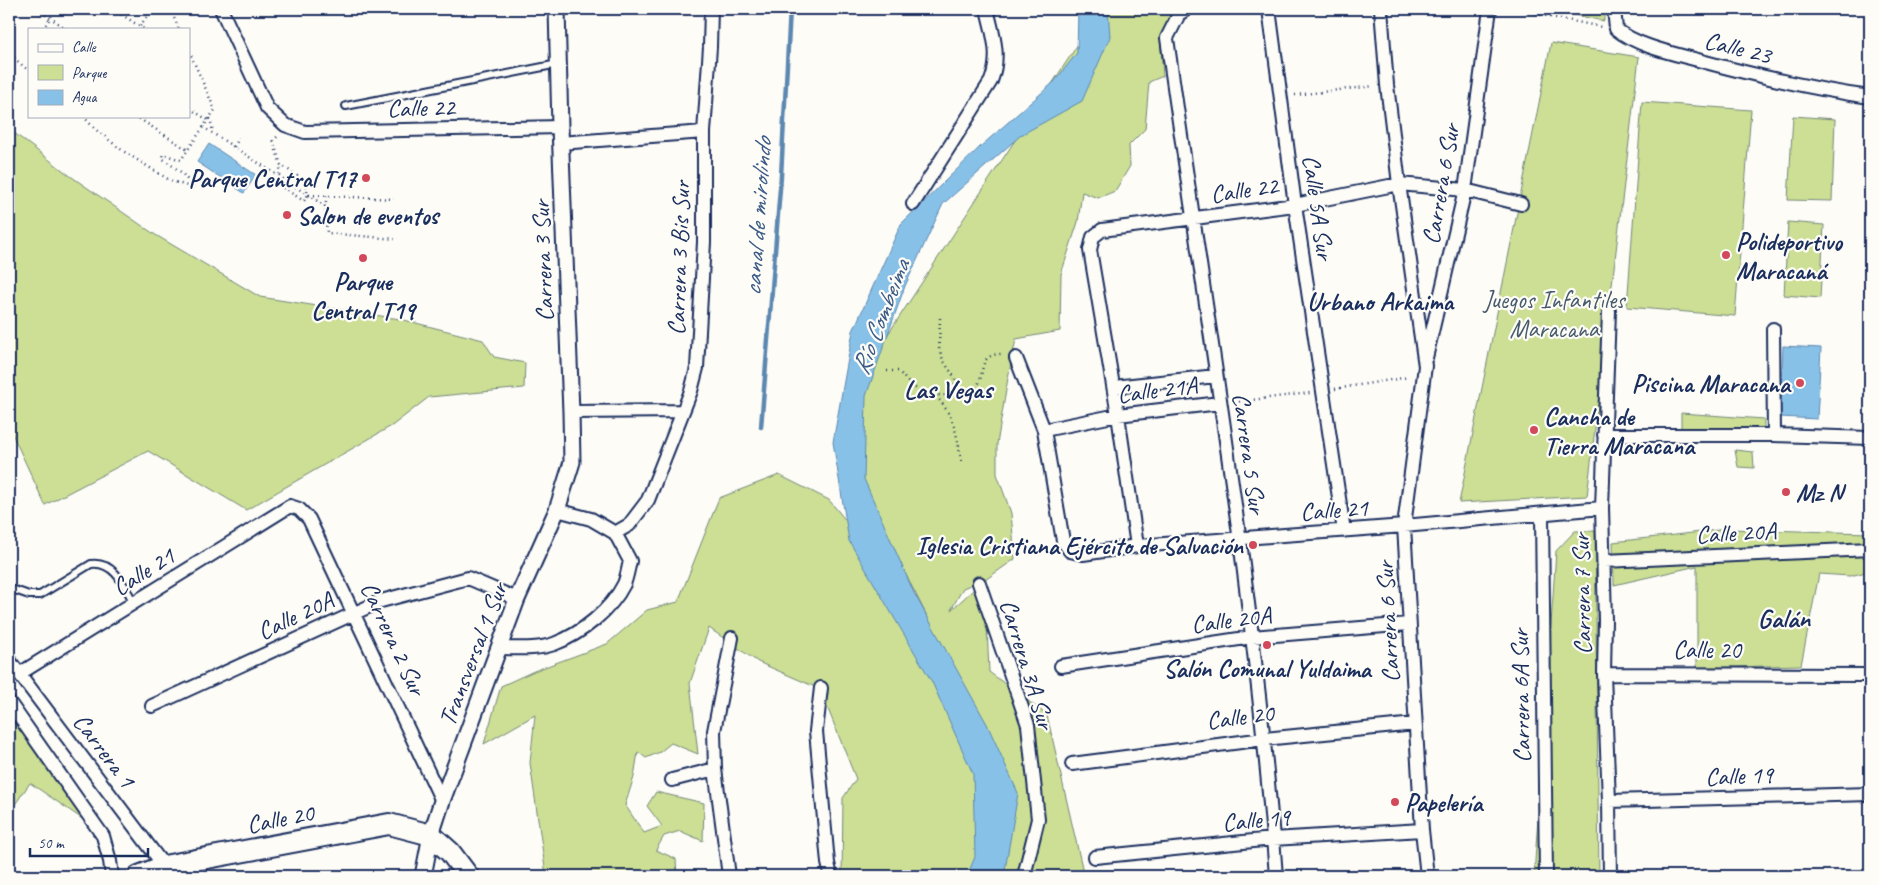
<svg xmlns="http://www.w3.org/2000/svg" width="1879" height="885" font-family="Caveat,sans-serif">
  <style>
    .green { fill: #ccdf94; stroke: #748779; fill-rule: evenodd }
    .water { fill: #88c1e7; stroke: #5c87b0 }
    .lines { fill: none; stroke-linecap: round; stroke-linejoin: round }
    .stream { stroke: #5c87b0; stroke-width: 4.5 }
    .service-casing { stroke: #1b2f5e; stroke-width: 10 }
    .minor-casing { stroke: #1b2f5e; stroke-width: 16 }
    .tertiary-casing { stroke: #1b2f5e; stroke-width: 19 }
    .primary-casing { stroke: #1b2f5e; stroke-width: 24 }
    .path { stroke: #1b2f5e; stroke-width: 2.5; stroke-dasharray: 1 4; stroke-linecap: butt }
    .service { stroke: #fdfcf7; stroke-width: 6 }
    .minor { stroke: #fdfcf7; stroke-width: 12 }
    .tertiary { stroke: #fdfcf7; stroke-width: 15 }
    .primary { stroke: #fdfcf7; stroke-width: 20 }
    .poi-dot { fill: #d1495b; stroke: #fdfcf7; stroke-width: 2 }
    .labels { text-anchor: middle; stroke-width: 4.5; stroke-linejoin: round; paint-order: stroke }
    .street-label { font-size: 25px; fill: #1b2f5e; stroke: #fdfcf7 }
    .poi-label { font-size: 25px; font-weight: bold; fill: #1b2f5e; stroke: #fdfcf7; text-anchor: start }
    .park-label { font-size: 25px; fill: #475b6c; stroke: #fdfcf7 }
    .water-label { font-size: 26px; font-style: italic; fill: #3c5b87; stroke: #fdfcf7 }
    .neighbourhood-label { font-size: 26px; font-weight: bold; fill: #1b2f5e; stroke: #fdfcf7 }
  </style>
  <rect width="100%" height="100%" fill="#fdfcf7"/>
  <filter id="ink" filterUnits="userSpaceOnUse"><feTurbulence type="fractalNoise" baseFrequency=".02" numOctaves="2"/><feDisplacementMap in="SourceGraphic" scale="10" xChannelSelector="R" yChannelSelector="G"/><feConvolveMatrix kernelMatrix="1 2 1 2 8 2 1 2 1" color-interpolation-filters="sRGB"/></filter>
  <g filter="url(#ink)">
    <!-- green -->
    <path class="green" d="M1101,9H1180L1160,37L1163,76L1149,82L1145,129L1129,145L1130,166L1115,191L1098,198L1082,192L1078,222L1061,274L1060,331L1016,339L1008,378L997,444V474L1011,513L1015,559L985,580L989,672L1047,715L1084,876H842L843,798L856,779L820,689L758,662L709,628L690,683L698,754L671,743L660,752L646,758L638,752L634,777L625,805L644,833L662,826L647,806L656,792L704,803L703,841L680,831L664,836L656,850L676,859L677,876H550L546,875L530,763L535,715L484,744L501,686L534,671L607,644L647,610L678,602L719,498L779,475L829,500L931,624L903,569L859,472L860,377ZM983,580V581L951,610L963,588Z
      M1543,9H1604V21Z
      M1551,43L1639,57L1587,496L1459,503Z
      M1642,102L1751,110L1735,316L1627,307Z
      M1793,116L1835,119L1832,201L1788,200Z
      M9,129L69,175L154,234L260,297L400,319L483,340L494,357L525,363L524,388L429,397L393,425L246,510L148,451L45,505L9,427Z
      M1788,222L1824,225L1820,298L1784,295Z
      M1681,413L1764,419V430L1681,429Z
      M1735,450L1753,452L1754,468L1738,467Z
      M1727,529L1870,533V571L1850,576L1819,574L1801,665L1697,668V566L1614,585L1613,542Z
      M1575,531H1595L1599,876H1534L1556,551Z
      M15,717L94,827L30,783L9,813V783L14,775L9,764V723Z"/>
    <!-- water -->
    <path class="water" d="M1078,9H1108L1110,37L1082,101L1021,135L943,204L905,286L866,396L864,479L914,593L987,724L1018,793L1004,876H967L975,857L973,774L932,682L849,541L833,442L853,331L901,224L981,146L1054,82L1077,53Z
      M209,144L256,175L244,193L197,162Z
      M1783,346L1821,348L1817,419L1780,417Z"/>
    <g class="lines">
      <!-- stream -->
      <path class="stream" d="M761,427L781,176L790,9"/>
      <!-- service casing -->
      <g class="service-casing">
        <path id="service" d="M346,106L558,64
          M9,588L29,595H40L91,564C114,561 124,585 134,603"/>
      </g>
      <!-- minor casing -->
      <g class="minor-casing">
        <path id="minor" d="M221,9L267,108L285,125L305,132L560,127
          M1187,9L1179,14L1167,38C1206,317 1255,595 1276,876
          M1269,9L1295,205L1344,531
          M1381,9L1387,85L1399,184L1425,366L1404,526L1422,830L1427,876
          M1614,9L1616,29C1635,45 1671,53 1694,59C1753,75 1811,89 1870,97
          M560,143L704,132
          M913,204L991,81C1001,55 993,35 987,9
          M1609,311L1602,508L1605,620L1604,674L1609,801L1610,876
          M1773,329L1774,435
          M1016,358L1044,430L1063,541L1070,551L1083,554L1137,546L1404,526L1602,508
          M1426,358L1465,190L1490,9
          M1114,387L1216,376
          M571,412L683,411
          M1044,430L1118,415L1220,403
          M1604,435H1774L1870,438
          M1542,515L1546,876
          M615,533L629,525L648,500L691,391L697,368L704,242V132L710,47L711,9
          M1137,546L1118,415L1090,250L1093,237L1102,230L1295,205L1399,184L1465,190L1521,204
          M1604,561L1870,549
          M979,583L1028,725L1038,819L1024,876
          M499,648C517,648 537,650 554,644C581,634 611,610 624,584C627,577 628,569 630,561L615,533L591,519L557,510
          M9,660L164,866
          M1061,666L1252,637L1409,624
          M19,674L290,506L299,509L309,519L442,801
          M1604,674L1870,675
          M821,688L816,731L828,863L831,876
          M9,702L103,836L110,861L112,876
          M152,706L381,601L468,578L517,599
          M1072,764L1264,739L1415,724
          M672,780L715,769
          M1609,801L1870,794
          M1095,857L1273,839L1422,830
          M729,876L715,769L714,731L732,638"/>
      </g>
      <!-- tertiary casing -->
      <g class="tertiary-casing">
        <path id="tertiary" d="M423,876L431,835L442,801L517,599L557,510L572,462L571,412L560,127L557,9"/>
      </g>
      <!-- primary casing -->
      <g class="primary-casing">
        <path id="primary" d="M139,876L164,866L389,824L431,835L450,852L468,876"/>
      </g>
      <!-- path -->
      <path class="path" d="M37,9L67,29
        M113,9L144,29
        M170,9L179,29
        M1511,9L1602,27
        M140,26L152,9
        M43,29L56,9
        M9,49L15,59L29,71
        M189,51L215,110L208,120
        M1295,95L1374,86
        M83,116L95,129L123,151L171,181L194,188L181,172L162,158L163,154L181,160L208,120L189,108
        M135,116L188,150
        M210,118L213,132
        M203,127L325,206
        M277,137L273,141L281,165L305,181L308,195L304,201L275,183L279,176L281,165
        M234,147L239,138
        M309,195L394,199
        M327,196L325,206L327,233L395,239
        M940,318L939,348L943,360L955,378L954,395C959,394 966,394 970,392C991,381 971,353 1004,354
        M887,371H898C902,375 905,379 909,383C921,395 938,396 954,395
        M1335,389L1409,377
        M936,396C957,420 956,435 962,464
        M1234,402L1310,393"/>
      <!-- service -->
      <use href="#service" class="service"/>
      <!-- minor -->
      <use href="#minor" class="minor"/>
      <!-- tertiary -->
      <use href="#tertiary" class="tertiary"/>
      <!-- primary -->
      <use href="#primary" class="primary"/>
    </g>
  </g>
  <!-- markers -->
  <g class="poi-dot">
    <circle cx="366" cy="178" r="5"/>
    <circle cx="287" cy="215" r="5"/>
    <circle cx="1726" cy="255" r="5"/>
    <circle cx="363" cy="258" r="5"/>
    <circle cx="1800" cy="383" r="5"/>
    <circle cx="1534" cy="430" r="5"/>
    <circle cx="1786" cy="492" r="5"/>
    <circle cx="1253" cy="545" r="5"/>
    <circle cx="1267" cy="645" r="5"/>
    <circle cx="1395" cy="802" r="5"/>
  </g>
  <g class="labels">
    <!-- street labels -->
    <g class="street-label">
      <text transform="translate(1738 47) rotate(14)" y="9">Calle 23</text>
      <text transform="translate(421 107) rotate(-1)" y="9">Calle 22</text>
      <text transform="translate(1440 184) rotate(-80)" y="9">Carrera 6 Sur</text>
      <text transform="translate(1244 189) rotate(-8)" y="9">Calle 22</text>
      <text transform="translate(1319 207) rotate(82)" y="9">Calle 5A Sur</text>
      <text transform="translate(678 258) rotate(-88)" y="9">Carrera 3 Bis Sur</text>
      <text transform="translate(542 261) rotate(-92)" y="9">Carrera 3 Sur</text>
      <text transform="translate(1157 389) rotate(-7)" y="9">Calle 21A</text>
      <text transform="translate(1250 453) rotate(82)" y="9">Carrera 5 Sur</text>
      <text transform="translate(1334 509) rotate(-4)" y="9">Calle 21</text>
      <text transform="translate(1736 532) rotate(-3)" y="9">Calle 20A</text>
      <text transform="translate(143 571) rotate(-32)" y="9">Calle 21</text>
      <text transform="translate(1581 594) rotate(-91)" y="9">Carrera 7 Sur</text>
      <text transform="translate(295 615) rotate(-25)" y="9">Calle 20A</text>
      <text transform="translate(1231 619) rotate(-7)" y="9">Calle 20A</text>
      <text transform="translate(1387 622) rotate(-93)" y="9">Carrera 6 Sur</text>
      <text transform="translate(394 638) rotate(65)" y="9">Carrera 2 Sur</text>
      <text x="1707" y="658">Calle 20</text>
      <text transform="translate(472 654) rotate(-69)" y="9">Transversal 1 Sur</text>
      <text transform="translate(1028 664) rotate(73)" y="9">Carrera 3A Sur</text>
      <text transform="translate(1520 696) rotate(-91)" y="9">Carrera 6A Sur</text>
      <text transform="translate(1240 716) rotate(-7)" y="9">Calle 20</text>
      <text transform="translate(105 750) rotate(53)" y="9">Carrera 1</text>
      <text transform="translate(1739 775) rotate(-2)" y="9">Calle 19</text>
      <text transform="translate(280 818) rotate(-11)" y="9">Calle 20</text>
      <text transform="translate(1256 819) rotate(-5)" y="9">Calle 19</text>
    </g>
    <!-- poi labels -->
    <g class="poi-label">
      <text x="356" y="187" text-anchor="end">Parque Central T17</text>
      <text x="297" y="224">Salon de eventos</text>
      <text x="1736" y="250">Polideportivo<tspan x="1736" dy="29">Maracaná</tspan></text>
      <text x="363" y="290" text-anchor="middle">Parque<tspan x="363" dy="29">Central T19</tspan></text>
      <text x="1790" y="392" text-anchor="end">Piscina Maracana</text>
      <text x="1544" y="425">Cancha de<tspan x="1544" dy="29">Tierra Maracana</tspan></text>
      <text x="1796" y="501">Mz N</text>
      <text x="1243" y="554" text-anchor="end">Iglesia Cristiana Ejército de Salvación</text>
      <text x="1267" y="677" text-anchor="middle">Salón Comunal Yuldaima</text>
      <text x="1405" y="811">Papelería</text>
    </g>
    <!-- park labels -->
    <g class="park-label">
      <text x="1554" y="308">Juegos Infantiles<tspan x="1554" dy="29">Maracana</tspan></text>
    </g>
    <!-- water labels -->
    <g class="water-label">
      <text transform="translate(757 217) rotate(-86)" y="9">canal de mirolindo</text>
      <text transform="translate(880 317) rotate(-69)" y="9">Río Combeima</text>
    </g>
    <!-- neighbourhood labels -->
    <g class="neighbourhood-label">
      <text x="1380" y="310">Urbano Arkaima</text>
      <text x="948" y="398">Las Vegas</text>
      <text x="1784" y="627">Galán</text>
    </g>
  </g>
  <!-- margin -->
  <rect width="1879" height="885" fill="none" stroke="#fdfcf7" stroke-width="30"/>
  <rect x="15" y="15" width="1849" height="855" fill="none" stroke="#1b2f5e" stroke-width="2" filter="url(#ink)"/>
  <!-- legend -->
  <rect x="28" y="28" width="162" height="90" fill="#fdfcf7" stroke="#a3aaba"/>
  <rect x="38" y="44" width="25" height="8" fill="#fdfcf7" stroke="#a3aaba"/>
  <text x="72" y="52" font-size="15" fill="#1b2f5e">Calle</text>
  <rect x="38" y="65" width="25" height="15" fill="#ccdf94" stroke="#a3aaba"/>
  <text x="72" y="78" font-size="15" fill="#1b2f5e">Parque</text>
  <rect x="38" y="90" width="25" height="15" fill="#88c1e7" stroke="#a3aaba"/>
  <text x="72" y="102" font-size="15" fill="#1b2f5e">Agua</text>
  <!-- scale -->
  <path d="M30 848v8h118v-8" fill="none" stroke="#1b2f5e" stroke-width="2.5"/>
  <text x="38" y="848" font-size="15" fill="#1b2f5e" stroke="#fdfcf7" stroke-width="4" paint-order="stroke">50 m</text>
</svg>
